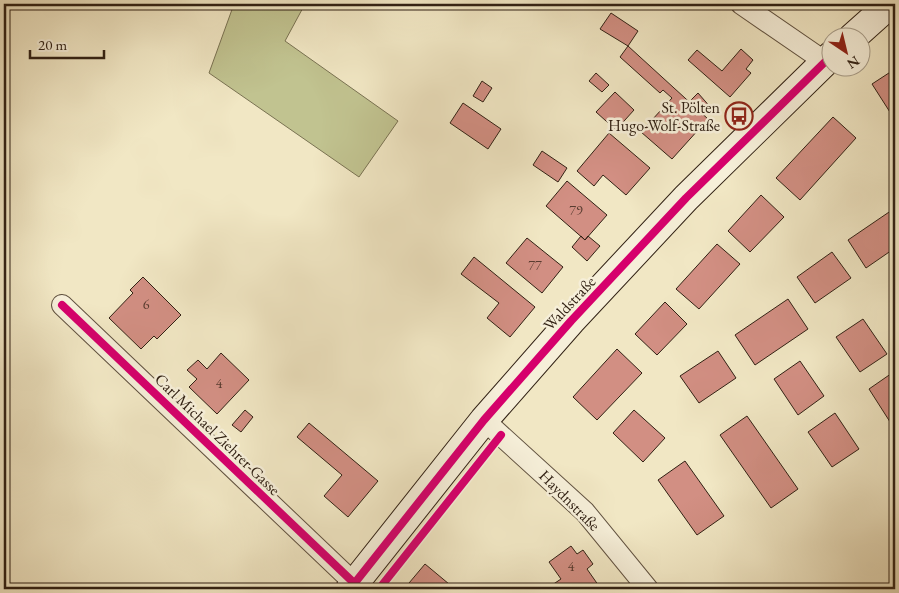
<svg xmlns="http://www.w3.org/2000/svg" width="899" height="593" font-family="'EB Garamond',serif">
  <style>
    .green { fill: #c1c390; stroke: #797252 }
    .building { fill: #d28f83; stroke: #312114 }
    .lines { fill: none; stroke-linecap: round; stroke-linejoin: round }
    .street-casing { stroke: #615240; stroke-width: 22 }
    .secondary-casing { stroke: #312114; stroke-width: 30 }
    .street { stroke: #f6efd9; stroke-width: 20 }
    .secondary { stroke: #f6efd9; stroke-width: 28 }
    .cycleway-casing { stroke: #f6efd9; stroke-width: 11 }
    .cycleway { stroke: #d6006c; stroke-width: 8 }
    .labels { text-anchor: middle; stroke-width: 5; stroke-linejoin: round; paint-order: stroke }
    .number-label { font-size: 14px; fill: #593c30 }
    .poi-label { font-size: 16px; fill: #312114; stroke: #f6efd9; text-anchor: end }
    .street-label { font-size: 16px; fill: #312114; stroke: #f6efd9 }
  </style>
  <rect width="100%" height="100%" fill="#f1e7c4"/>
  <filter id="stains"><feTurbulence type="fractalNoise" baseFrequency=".004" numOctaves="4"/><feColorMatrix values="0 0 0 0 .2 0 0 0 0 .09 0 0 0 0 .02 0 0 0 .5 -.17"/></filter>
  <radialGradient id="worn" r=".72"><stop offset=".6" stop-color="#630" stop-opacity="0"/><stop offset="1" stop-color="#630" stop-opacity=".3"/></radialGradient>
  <!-- green -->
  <path class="green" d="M234,4H305L285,41L398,121L359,177L209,73Z"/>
  <!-- building -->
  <path class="building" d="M611,13L638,31L628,46L600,29Z
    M628,46L708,119L672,159L641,132L672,98L663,90L660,93L620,57Z
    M741,49L753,60L746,69L751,73L730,97L688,60L697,50L722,71Z
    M895,69V120L872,84Z
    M596,73L609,85L602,92L589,81Z
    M482,81L492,88L483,102L473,96Z
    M615,92L634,110L616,130L596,112Z
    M698,93L712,109L705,115L691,100Z
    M463,103L501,129L488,149L450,123Z
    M833,117L856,138L800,200L776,178Z
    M609,133L650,168L626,195L603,175L594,186L577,171Z
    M542,151L567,168L558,182L533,165Z
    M567,181L607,215L585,240L546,206Z
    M761,195L784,217L750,252L728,231Z
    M895,208V248L866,268L848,240Z
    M581,236L585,240L588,236L600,246L587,261L572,247Z
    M527,238L563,267L542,293L506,263Z
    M717,244L740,264L699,309L676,289Z
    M832,252L851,278L815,303L797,277Z
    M474,257L535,307L510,337L487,318L499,303L461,274Z
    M143,277L181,315L157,339L154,336L141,349L109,318L133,293L130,290Z
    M788,299L808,329L755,365L735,335Z
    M665,302L687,324L657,355L635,334Z
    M863,319L887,354L860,372L836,337Z
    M617,349L642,373L597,420L573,397Z
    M718,351L736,378L699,403L680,376Z
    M221,353L249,380L217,414L189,387L197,379L187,370L198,360L207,369Z
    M800,361L824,396L798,415L774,379Z
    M895,371V423L892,425L869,389Z
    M245,410L253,417L241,432L232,425Z
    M634,410L665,438L643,462L613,433Z
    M835,413L859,449L832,467L808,432Z
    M747,416L798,489L771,508L720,435Z
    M309,423L378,481L348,517L324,496L342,475L297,437Z
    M685,461L724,516L697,535L658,480Z
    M571,546L577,554L583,550L593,564L587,569L601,589H546L561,579L549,562Z
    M425,564L455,589H404Z"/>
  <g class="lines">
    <!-- street casing -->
    <g class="street-casing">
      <path id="street" d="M741,4L824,61
        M62,305L354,583
        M484,420L585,512L648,589"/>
    </g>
    <!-- secondary casing -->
    <g class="secondary-casing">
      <path id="secondary" d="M852,38L890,4
        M350,589L484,420L571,321L686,198L832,55"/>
    </g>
    <!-- street -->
    <use href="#street" class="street"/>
    <!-- secondary -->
    <use href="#secondary" class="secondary"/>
    <!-- cycleway casing -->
    <g class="cycleway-casing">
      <path id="cycleway" d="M62,305L354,583
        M350,589L484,420L571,321L686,198L832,55
        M379,589L501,435"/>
    </g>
    <!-- cycleway -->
    <use href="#cycleway" class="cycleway"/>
  </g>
  <!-- icons -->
  <defs>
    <g id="bus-ring" transform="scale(1.4375)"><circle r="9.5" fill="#f6efd9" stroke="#8f2418" stroke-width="1.5"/><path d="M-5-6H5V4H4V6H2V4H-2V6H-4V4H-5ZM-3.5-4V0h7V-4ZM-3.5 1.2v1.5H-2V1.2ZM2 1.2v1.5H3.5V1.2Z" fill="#8f2418"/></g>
  </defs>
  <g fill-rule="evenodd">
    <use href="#bus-ring" x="739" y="116"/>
  </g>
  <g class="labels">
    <!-- number labels -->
    <g class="number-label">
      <text x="576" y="215">79</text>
      <text x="535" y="270">77</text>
      <text x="146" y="309">6</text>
      <text x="219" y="388">4</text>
      <text x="571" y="571">4</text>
    </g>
    <!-- poi labels -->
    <g class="poi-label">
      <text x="720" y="113">St. Pölten<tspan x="720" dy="18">Hugo-Wolf-Straße</tspan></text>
    </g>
    <!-- street labels -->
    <g class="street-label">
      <text transform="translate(569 303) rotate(-47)" y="6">Waldstraße</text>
      <text transform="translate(218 434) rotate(44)" y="6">Carl Michael Ziehrer-Gasse</text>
      <text transform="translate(570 500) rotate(45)" y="6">Haydnstraße</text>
    </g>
  </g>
  <!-- margin -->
  <rect width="899" height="593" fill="none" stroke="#f1e7c4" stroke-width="20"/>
  <rect x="5" y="5" width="889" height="583" fill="none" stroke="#312114" stroke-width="2.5"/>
  <rect x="10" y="10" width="879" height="573" fill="none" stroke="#312114"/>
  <!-- north arrow -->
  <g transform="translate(846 52) rotate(145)"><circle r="24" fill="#f6efd9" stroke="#a79d8a"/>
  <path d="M0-4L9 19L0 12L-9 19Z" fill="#8f2418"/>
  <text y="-8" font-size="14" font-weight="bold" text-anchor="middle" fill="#312114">N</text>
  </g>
  <!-- scale -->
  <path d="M30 50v8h74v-8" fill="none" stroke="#312114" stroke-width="2.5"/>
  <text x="38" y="50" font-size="15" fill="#312114" stroke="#f6efd9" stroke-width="4" paint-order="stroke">20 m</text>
  <rect width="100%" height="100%" filter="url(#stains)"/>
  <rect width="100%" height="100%" fill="url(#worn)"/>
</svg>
